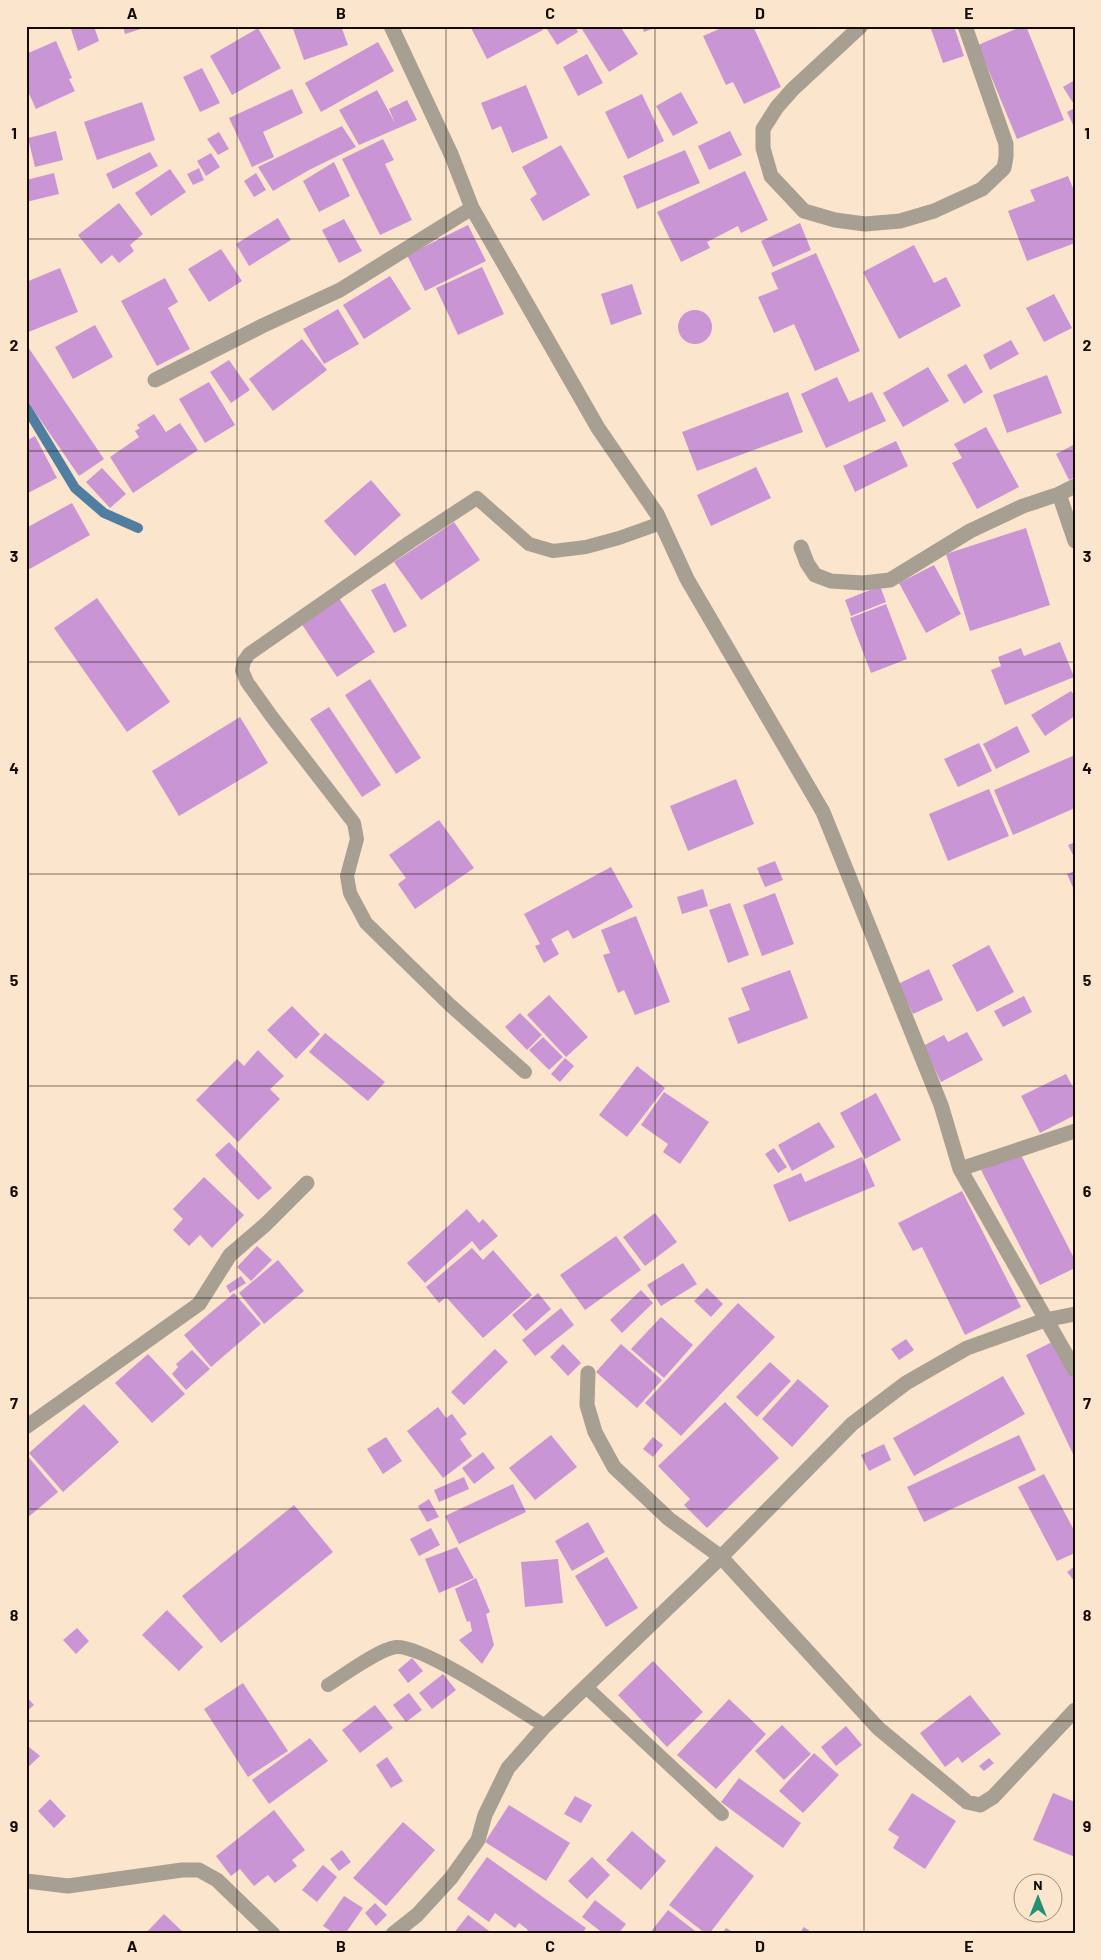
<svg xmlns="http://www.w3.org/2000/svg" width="1101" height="1960" font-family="Barlow,sans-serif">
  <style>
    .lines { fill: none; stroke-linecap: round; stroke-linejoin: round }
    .stream { stroke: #507ea0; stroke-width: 10 }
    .building { fill: #ca95d4 }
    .service { stroke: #a79f91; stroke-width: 14 }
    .minor { stroke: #a79f91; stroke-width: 15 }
    .grid { fill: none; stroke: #130a02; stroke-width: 1; stroke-opacity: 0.55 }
    .neatline { fill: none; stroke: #130a02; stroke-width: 2 }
    .grid-label { font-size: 16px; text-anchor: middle; font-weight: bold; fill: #130a02 }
  </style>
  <rect width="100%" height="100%" fill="#fbe5cd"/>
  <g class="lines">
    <!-- stream -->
    <path class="stream" d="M26,407L75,488L104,513L138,528"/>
  </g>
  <!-- building -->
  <path class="building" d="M70,26H94L99,41L78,51Z
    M123,26H147V27L125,34Z
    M292,26H341L348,45L304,60Z
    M470,26H541L543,30L487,59Z
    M545,26H575L578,32L557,45Z
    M580,26H620L638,54L609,72Z
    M642,26H659L644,32Z
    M726,26H753L781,87L744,104L733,82L726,85L703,36Z
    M930,26H954L964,56L943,63Z
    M1023,26H1026L1064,120L1017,139L978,45Z
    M258,28L281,68L232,95L210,56Z
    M56,41L72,78L69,79L75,91L36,109L26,87V54Z
    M378,42L394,71L321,112L305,83Z
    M587,54L603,83L578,96L563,67Z
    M202,68L220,103L200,112L183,77Z
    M1075,80V106L1063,87Z
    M526,85L548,138L512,153L501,126L492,130L481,103Z
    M292,89L303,113L263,132L274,157L252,167L229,118Z
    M377,90L395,123L389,109L407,100L417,120L359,145L339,110Z
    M681,92L698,123L673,136L656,106Z
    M642,94L664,141L628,159L605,112Z
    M142,102L155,140L97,160L84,122Z
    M1075,108V129L1067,112Z
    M342,126L356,147L309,170L273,191L258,167Z
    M56,131L63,160L35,167L28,138Z
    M730,131L742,155L709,170L698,146Z
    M219,132L229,149L218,155L207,139Z
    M383,139L394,160L385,164L412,220L380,235L342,159Z
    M561,145L590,195L543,221L530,199L537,194L522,167Z
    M685,150L700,183L637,209L623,176Z
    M150,152L158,166L113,189L106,174Z
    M211,153L220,167L206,176L197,161Z
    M334,162L350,196L319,212L303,181Z
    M199,168L204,180L193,185L187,174Z
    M170,169L186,192L151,216L135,193Z
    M745,171L768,220L741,233L738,226L707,242L710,248L681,262L657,212Z
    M54,173L59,194L26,202V180Z
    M256,173L266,190L254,197L244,181Z
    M1068,176L1075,193V243L1027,261L1008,211L1035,201L1030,190Z
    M119,203L143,234L130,245L134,251L119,263L112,255L101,264L78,235Z
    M278,218L291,240L249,266L236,244Z
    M344,219L362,251L339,263L322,230Z
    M800,223L811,250L773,267L761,241Z
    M468,225L486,261L425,291L407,255Z
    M914,245L934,283L946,277L961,306L899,339L863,272Z
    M221,249L242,281L209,302L188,269Z
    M816,253L860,351L815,371L794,324L774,333L758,297L778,289L771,273Z
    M482,267L504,314L458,335L436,288Z
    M60,268L78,312L26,333V282Z
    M390,276L411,309L364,339L343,305Z
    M165,278L178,302L168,308L190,349L157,366L121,301Z
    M632,284L642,314L611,325L601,294Z
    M1054,294L1072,328L1044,342L1026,308Z
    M338,309L359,344L324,364L303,329Z
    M678 327a17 17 0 1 1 34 0a17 17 0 1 1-34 0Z
    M95,325L113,357L73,379L55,347Z
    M302,339L327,370L273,411L249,379Z
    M1011,340L1019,354L990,370L983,355Z
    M26,344L104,459L79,476L26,399Z
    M229,360L250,390L231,403L210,372Z
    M966,364L983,392L964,404L947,375Z
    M928,367L949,401L903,427L883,393Z
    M1047,375L1062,413L1007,433L993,395Z
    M837,377L849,402L872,392L886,421L826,448L801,394Z
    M209,382L235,425L205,443L179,399Z
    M788,392L803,432L697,471L682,432Z
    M154,414L166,432L180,423L198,450L133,493L110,457L139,437L135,431L140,428L137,425Z
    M986,427L1019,487L977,509L952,463L962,458L954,444Z
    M35,436L57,478L26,494V441Z
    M896,441L908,466L855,492L843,466Z
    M1075,444V477L1069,480L1056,454Z
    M756,467L771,498L711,526L697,495Z
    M102,468L126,494L110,508L86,482Z
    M371,480L401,515L355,556L324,521Z
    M72,503L90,535L26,571V528Z
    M454,522L480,560L421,600L394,562Z
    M1026,528L1050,605L970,631L946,554Z
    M934,565L961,614L926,633L899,583Z
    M385,583L407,626L394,633L371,590Z
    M880,586L886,602L851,616L845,600Z
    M97,598L170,702L127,732L54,628Z
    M339,598L375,652L337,677L301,623Z
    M886,604L907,659L871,673L850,618Z
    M1060,642L1074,677L1005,705L991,670L1001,666L998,657L1021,648L1024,656Z
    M370,679L421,758L396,774L345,695Z
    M1071,691L1075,696V716L1045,736L1031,715Z
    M329,707L381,785L362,797L310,719Z
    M240,717L268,763L179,816L152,771Z
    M1017,726L1030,752L996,769L983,744Z
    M979,743L992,771L958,787L944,759Z
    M1075,755V808L1013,835L994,790Z
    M736,779L754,824L688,851L670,806Z
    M989,789L1009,836L948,861L929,814Z
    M439,820L474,868L415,909L398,884L406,878L389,855Z
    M1075,842V859L1068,845Z
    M775,861L783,880L765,887L757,868Z
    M611,867L633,907L573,939L568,930L551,939L559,954L544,963L535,946L540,944L524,914Z
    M1075,871V892L1067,874Z
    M703,889L708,906L682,914L677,897Z
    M775,893L794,944L762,956L743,905Z
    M730,903L749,955L728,963L709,910Z
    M636,916L670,1002L635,1015L624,990L618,993L603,955L610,953L601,930Z
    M989,945L1014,992L977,1012L952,965Z
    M929,969L943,1000L913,1014L898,984Z
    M790,970L808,1018L738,1044L728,1018L750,1010L741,988Z
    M549,995L588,1037L566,1057L527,1015Z
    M1024,996L1032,1012L1003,1027L994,1011Z
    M292,1006L320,1034L296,1059L267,1030Z
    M520,1013L542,1035L527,1050L505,1027Z
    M967,1032L983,1060L941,1082L923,1046L944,1035L948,1042Z
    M325,1033L385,1082L368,1101L309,1052Z
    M543,1037L563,1057L549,1070L529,1050Z
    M258,1050L284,1076L270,1089L280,1099L238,1142L196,1100L237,1059L244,1066Z
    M565,1058L574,1066L560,1082L551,1074Z
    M637,1066L665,1088L627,1137L599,1115Z
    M1066,1074L1075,1091V1115L1040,1133L1021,1096Z
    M664,1092L709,1122L680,1164L663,1152L668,1144L641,1125Z
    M876,1093L901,1140L865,1159L840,1113Z
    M819,1122L835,1147L792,1171L778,1145Z
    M229,1142L272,1188L258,1200L215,1155Z
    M774,1148L787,1167L778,1173L765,1154Z
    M1019,1151L1075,1260V1268L1040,1285L981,1170Z
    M862,1157L875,1186L789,1222L773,1185L801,1173L805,1182Z
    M204,1177L244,1215L212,1248L200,1235L189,1246L173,1230L183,1219L173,1209Z
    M962,1191L1021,1307L965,1335L922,1247L913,1251L898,1223Z
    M467,1209L479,1223L483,1219L498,1236L480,1251L472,1241L425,1283L407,1263Z
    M655,1213L677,1242L645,1266L623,1237Z
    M616,1236L641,1270L585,1310L560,1275Z
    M257,1246L272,1260L251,1281L237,1267Z
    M472,1248L483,1260L493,1250L532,1295L483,1338L446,1297L439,1303L426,1287Z
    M278,1260L304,1291L264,1324L239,1293Z
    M683,1263L697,1284L661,1306L647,1285Z
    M241,1276L246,1283L230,1293L226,1286Z
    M707,1288L723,1304L711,1317L694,1301Z
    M641,1290L653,1303L622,1333L610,1320Z
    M234,1293L261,1324L211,1367L184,1335Z
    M538,1293L551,1309L526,1331L512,1315Z
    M738,1303L775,1337L681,1436L645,1403Z
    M561,1308L574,1325L535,1356L522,1340Z
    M661,1317L693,1345L664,1378L631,1349Z
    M906,1339L914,1350L899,1360L891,1349Z
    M1056,1340L1075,1379V1453L1073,1454L1026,1355Z
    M563,1344L581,1363L568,1376L550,1357Z
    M621,1344L662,1380L637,1408L596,1372Z
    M495,1349L508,1362L464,1405L451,1392Z
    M192,1350L210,1369L186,1390L172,1374L178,1367L176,1364Z
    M148,1354L185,1394L152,1423L115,1383Z
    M770,1362L791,1381L757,1417L736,1397Z
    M1003,1376L1025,1414L914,1476L893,1438Z
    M798,1379L829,1406L792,1447L762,1419Z
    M725,1402L779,1458L707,1528L684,1505L690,1499L658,1466Z
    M84,1404L119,1442L63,1492L29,1453Z
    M438,1407L446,1418L452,1414L467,1434L460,1439L472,1456L443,1478L407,1431Z
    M551,1435L577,1467L535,1500L509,1468Z
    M1019,1435L1036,1470L924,1522L907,1487Z
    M386,1437L402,1461L383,1474L367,1449Z
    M653,1437L663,1445L653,1457L643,1449Z
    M884,1444L891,1460L869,1471L861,1455Z
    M483,1452L495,1468L474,1484L462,1468Z
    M26,1454L58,1492L26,1519Z
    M1044,1474L1075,1532V1553L1057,1561L1018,1487Z
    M464,1477L469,1489L439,1502L434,1490Z
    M513,1484L526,1512L459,1544L445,1516Z
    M429,1499L439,1517L427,1522L418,1506Z
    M294,1505L333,1552L221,1643L182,1596Z
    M588,1522L605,1552L572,1571L555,1541Z
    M431,1528L440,1545L419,1556L410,1539Z
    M457,1547L474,1578L439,1593L425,1559Z
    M607,1557L638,1608L606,1627L575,1576Z
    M558,1559L563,1603L525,1607L521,1562Z
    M1075,1566V1582L1067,1572Z
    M476,1578L490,1612L486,1614L494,1645L482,1664L459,1640L472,1631L470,1621L467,1622L455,1589Z
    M167,1610L203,1647L179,1671L142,1635Z
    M77,1628L89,1641L76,1654L63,1640Z
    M412,1658L423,1671L408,1683L398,1670Z
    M653,1661L703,1712L667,1747L618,1695Z
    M443,1674L456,1690L432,1709L419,1693Z
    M243,1683L288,1751L248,1777L204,1709Z
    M409,1693L422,1710L406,1722L393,1705Z
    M970,1695L1001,1734L962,1763L958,1757L945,1767L920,1733Z
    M26,1696L34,1705L26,1712Z
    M729,1699L766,1734L716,1789L677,1755Z
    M375,1705L393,1728L360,1753L342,1730Z
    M782,1725L811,1754L784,1780L755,1751Z
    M846,1726L862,1745L836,1766L821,1747Z
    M310,1738L328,1761L269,1804L252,1780Z
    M29,1747L40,1756L26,1769V1750Z
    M814,1753L839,1775L803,1813L779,1791Z
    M387,1757L403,1781L391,1788L376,1765Z
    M989,1758L994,1763L984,1771L979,1766Z
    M739,1778L801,1823L783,1848L721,1802Z
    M912,1793L956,1821L925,1869L893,1848L899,1837L888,1830Z
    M1053,1793L1075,1802V1857L1033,1840Z
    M575,1796L592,1805L581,1823L564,1814Z
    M50,1799L66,1816L54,1828L38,1811Z
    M509,1805L570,1843L546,1881L485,1842Z
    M274,1810L305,1850L292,1860L297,1866L275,1883L268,1875L254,1886L240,1869L231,1876L216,1856Z
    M403,1822L435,1850L386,1906L353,1878Z
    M632,1831L666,1861L641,1890L606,1860Z
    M716,1846L754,1876L709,1934H706L669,1905Z
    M342,1850L351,1862L339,1871L330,1859Z
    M487,1857L586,1928L582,1934H525L528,1930L519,1923L515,1928L495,1913L489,1922L457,1899Z
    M592,1857L610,1875L587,1899L568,1881Z
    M323,1865L337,1877L317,1902L302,1890Z
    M344,1896L363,1908L345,1934H335L323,1926Z
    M595,1900L626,1924L618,1934H604L582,1917Z
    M375,1903L387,1915L376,1926L365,1913Z
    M668,1910L699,1934H649Z
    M164,1914L185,1934H145Z
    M468,1915L493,1934H453Z
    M804,1927L814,1934H799Z
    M726,1928L736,1934H722Z"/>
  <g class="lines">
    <!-- service -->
    <path class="service" d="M525,1072L450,1005L366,923L350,893L347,876L357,839L354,823L272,717L247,682L242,670L244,661L249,654L410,542L477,498L529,544L553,551L586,547L619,538L661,523
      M328,1685C344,1675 379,1649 396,1647C424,1645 517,1709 545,1726
      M586,1687L722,1814"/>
    <!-- minor -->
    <path class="minor" d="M391,26L451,154L472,208L598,428L657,514L687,579L823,812L941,1105L960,1169L1075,1370
      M861,26L793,89L777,107L763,129V148L771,176L804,211L835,220L865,224L900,221L934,211L982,189L1004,168L1006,157V144L965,26
      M155,380L262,326L340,290L472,208
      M1059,494L1075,541
      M801,547L807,563L815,575L831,581L863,583L890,580L970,531L1023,506L1059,494L1075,486
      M960,1169L1075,1131
      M588,1373L587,1405L595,1432L614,1467L669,1519L721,1557L878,1728L967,1802L980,1805L993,1797L1075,1710
      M26,1427L199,1304L230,1255L266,1224L307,1183
      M26,1881L68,1886L182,1870H199L217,1880L273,1934
      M393,1934L417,1915L451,1878L478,1840L485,1815L508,1768L545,1726L721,1557L852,1424L906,1383L967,1348L1045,1320L1075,1314"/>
  </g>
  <!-- grid -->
  <path class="grid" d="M237,26V1934M446,26V1934M655,26V1934M864,26V1934M26,239H1075M26,451H1075M26,662H1075M26,874H1075M26,1086H1075M26,1298H1075M26,1509H1075M26,1721H1075"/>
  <!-- border -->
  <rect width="1101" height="1960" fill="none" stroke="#fbe5cd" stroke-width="55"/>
  <!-- north arrow -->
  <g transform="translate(1038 1898)"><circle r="24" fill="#fbe5cd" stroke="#9e8d7c"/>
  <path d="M0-4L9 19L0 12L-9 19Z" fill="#219172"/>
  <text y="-8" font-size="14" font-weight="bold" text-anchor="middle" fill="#130a02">N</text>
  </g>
  <rect x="28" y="28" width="1046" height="1904" class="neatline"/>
  <g class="grid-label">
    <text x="132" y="19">A</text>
    <text x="341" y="19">B</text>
    <text x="550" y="19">C</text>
    <text x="760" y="19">D</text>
    <text x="969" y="19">E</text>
    <text x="14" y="139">1</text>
    <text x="1087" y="139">1</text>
    <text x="14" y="351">2</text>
    <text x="1087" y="351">2</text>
    <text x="14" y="562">3</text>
    <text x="1087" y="562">3</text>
    <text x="14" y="774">4</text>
    <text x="1087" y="774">4</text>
    <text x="14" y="986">5</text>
    <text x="1087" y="986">5</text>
    <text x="14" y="1197">6</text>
    <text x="1087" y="1197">6</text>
    <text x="14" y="1409">7</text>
    <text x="1087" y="1409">7</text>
    <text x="14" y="1621">8</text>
    <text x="1087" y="1621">8</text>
    <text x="14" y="1832">9</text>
    <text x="1087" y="1832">9</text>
    <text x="132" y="1952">A</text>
    <text x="341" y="1952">B</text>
    <text x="550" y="1952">C</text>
    <text x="760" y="1952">D</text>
    <text x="969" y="1952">E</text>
  </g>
</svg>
